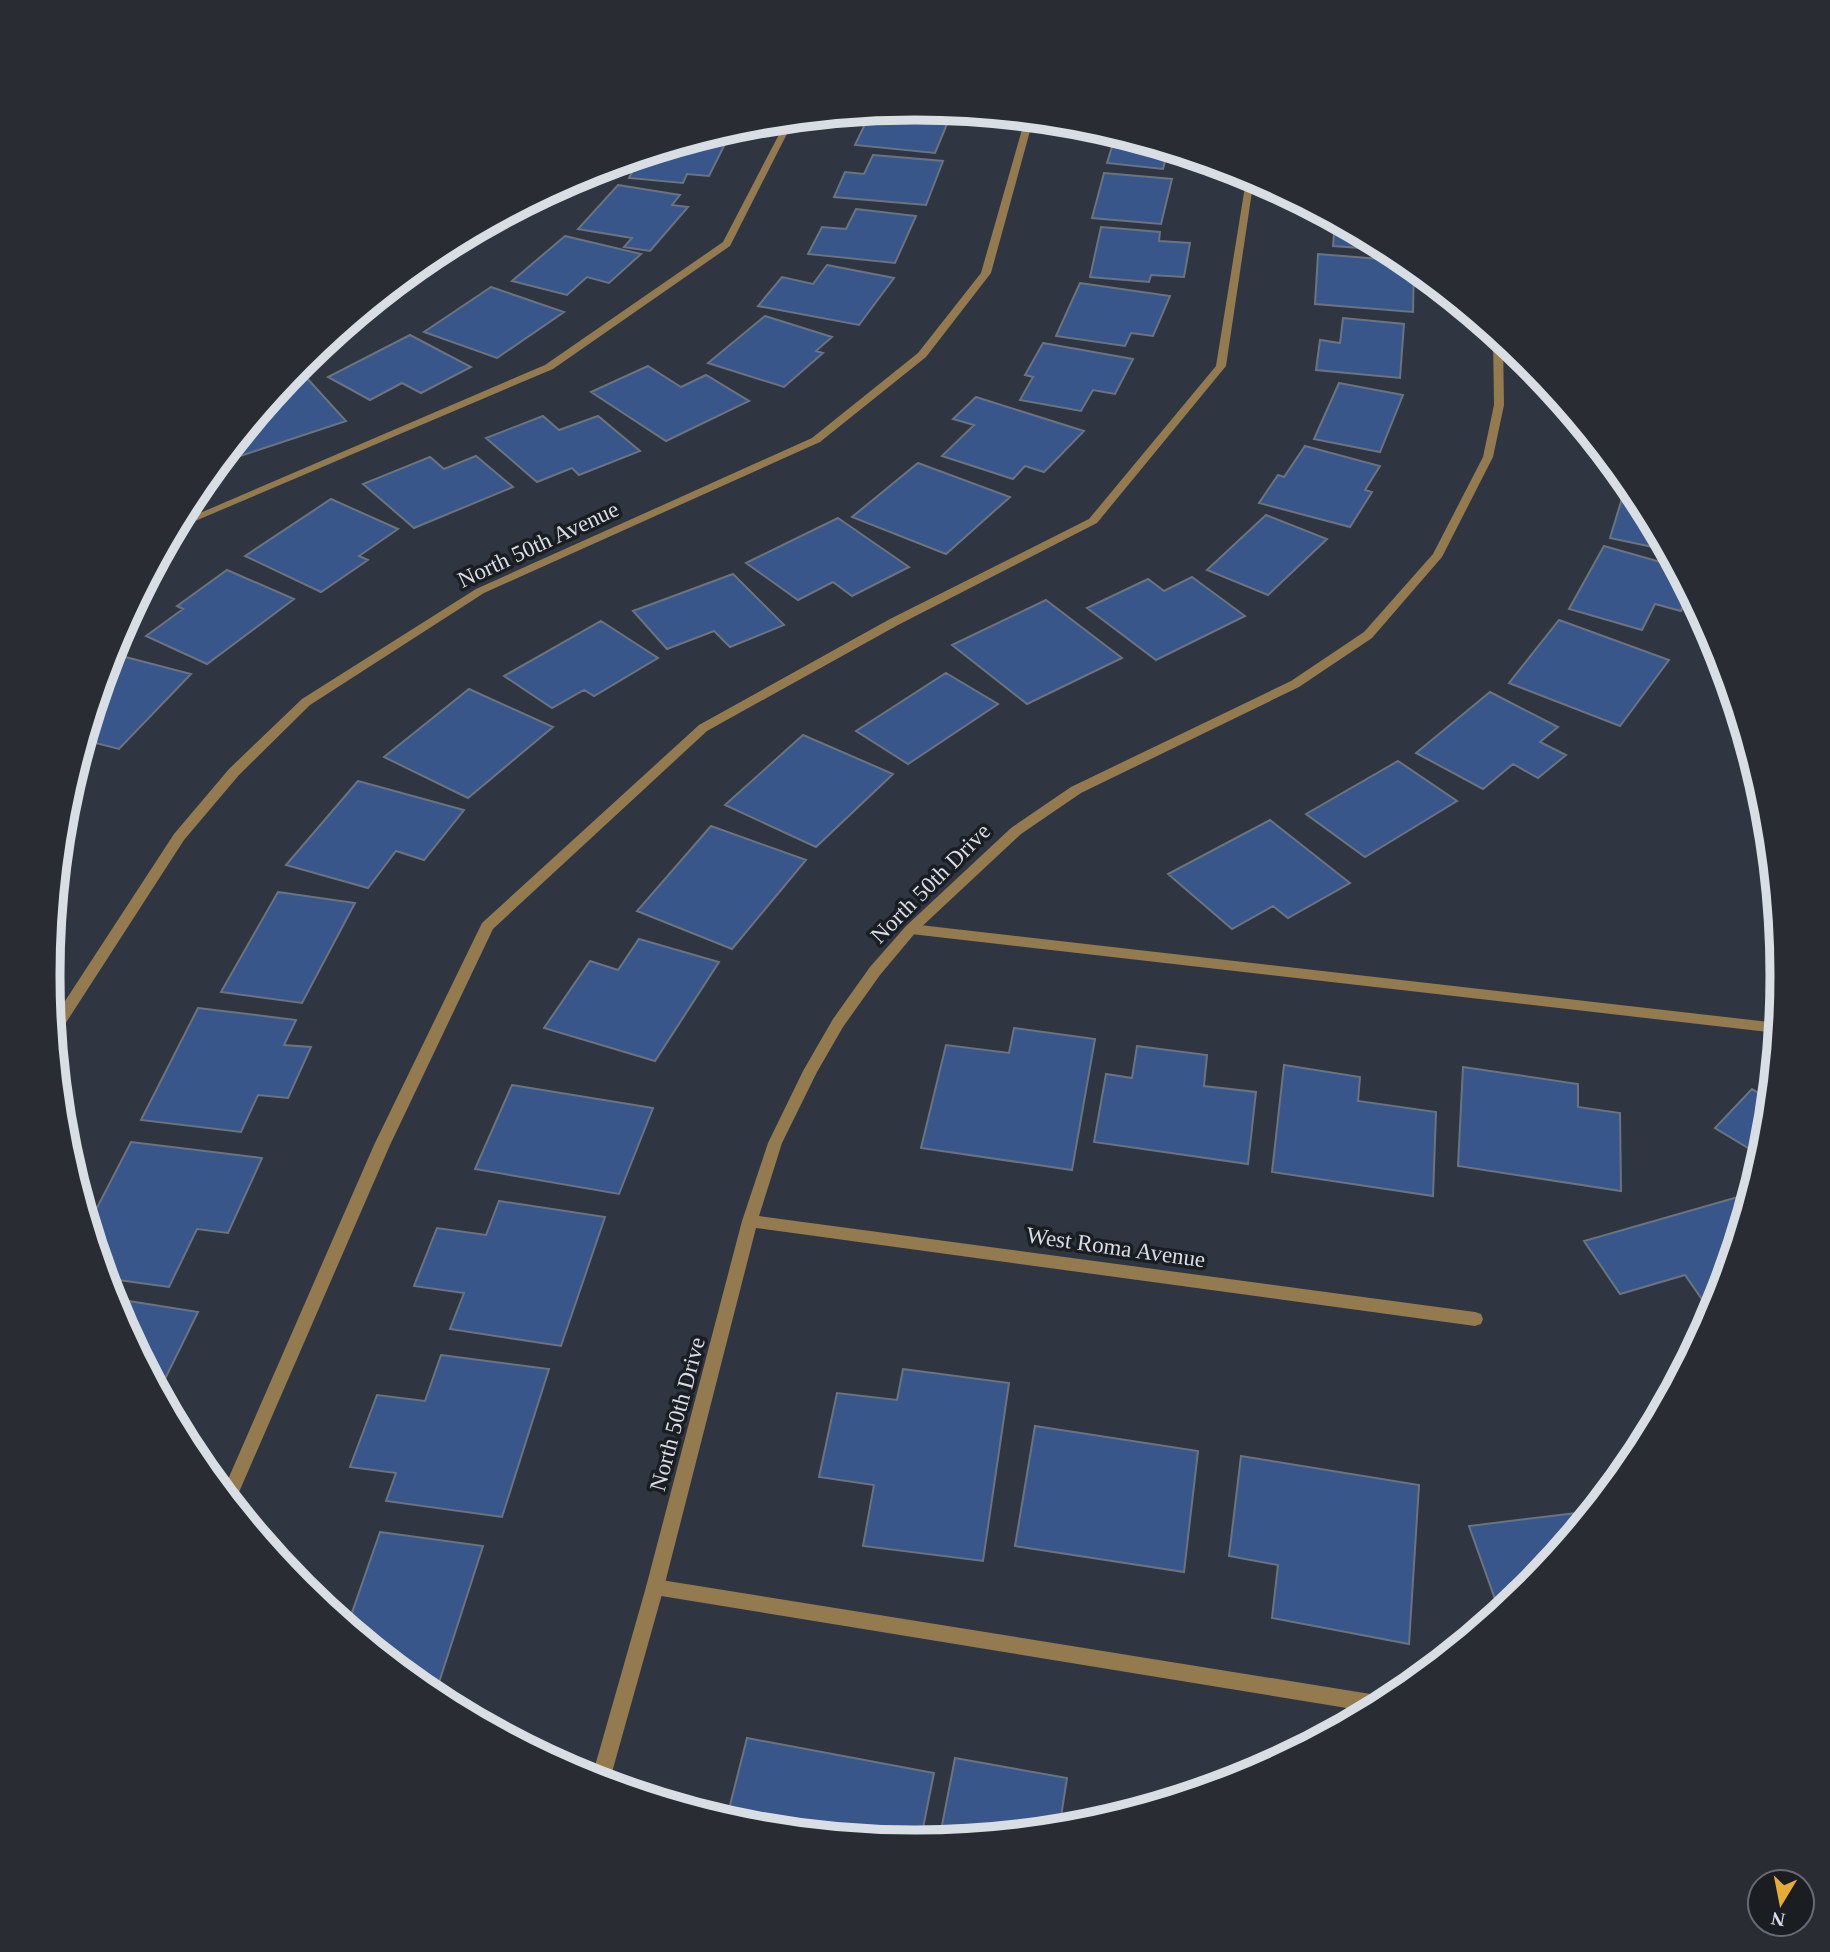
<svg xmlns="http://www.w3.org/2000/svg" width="1830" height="1952" font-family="Georgia,serif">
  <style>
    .building { fill: #385689; stroke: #6b7381; stroke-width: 2 }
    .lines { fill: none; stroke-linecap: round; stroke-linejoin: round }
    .service { fill: #937a4f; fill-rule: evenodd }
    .minor { fill: #937a4f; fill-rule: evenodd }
    .labels { text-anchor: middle; stroke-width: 7; stroke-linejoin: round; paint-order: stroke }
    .street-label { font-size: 23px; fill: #d9dee5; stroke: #1a1e23 }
    .rim { fill: none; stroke: #d9dee5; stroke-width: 9 }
  </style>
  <rect width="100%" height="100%" fill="#2f3642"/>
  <!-- building -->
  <path class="building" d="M915,108L952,112L935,153L855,145L866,122L881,123L887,111Z
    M1116,134L1168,150L1163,169L1107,163Z
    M696,140L726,142L709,176L687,174L683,183L629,178L640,157Z
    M873,155L943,161L926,205L834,197L845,172L864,174Z
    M1104,173L1172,179L1161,224L1092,218Z
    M618,185L680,195L672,205L688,207L650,251L624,247L632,238L578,229Z
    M856,209L916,216L895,263L808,254L822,227L846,229Z
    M1335,221L1389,250L1333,246Z
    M1101,227L1160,232L1159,241L1190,243L1184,277L1151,275L1149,282L1090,277Z
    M565,236L641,254L609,283L587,277L567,295L512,281Z
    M1318,254L1405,261L1414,268L1413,312L1315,304Z
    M827,265L894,278L859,325L758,306L782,277L813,284Z
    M1080,283L1170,296L1153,336L1131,333L1125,346L1056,336Z
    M491,287L564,312L497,358L424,332Z
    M765,316L832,337L816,351L823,353L784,387L708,363Z
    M1343,318L1404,324L1400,378L1316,370L1320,340L1340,343Z
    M410,335L471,367L421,393L402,383L370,400L328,377Z
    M1043,343L1133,359L1115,394L1093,390L1081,411L1020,400L1033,377L1025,375Z
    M648,366L681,387L706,375L749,401L666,441L591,392Z
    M305,376L346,421L234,458L229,451L285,382Z
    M1339,383L1403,395L1380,452L1314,439Z
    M976,397L1084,431L1044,472L1025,466L1013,479L942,456L974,425L953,419Z
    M543,416L559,430L598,416L640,451L579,475L572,468L537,482L486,438Z
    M1305,446L1380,466L1365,490L1372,492L1350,527L1259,503L1278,475L1284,477Z
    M476,456L513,487L414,528L363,484L430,457L444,469Z
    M918,463L1010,497L946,554L852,517Z
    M1627,482L1637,494L1667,550L1610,538Z
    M331,499L398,529L359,556L368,560L321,592L245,556Z
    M1266,515L1327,539L1268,595L1207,570Z
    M838,518L909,567L852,596L833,582L798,600L746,563Z
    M1604,546L1675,566L1689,593L1681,611L1655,604L1642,630L1569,609Z
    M227,570L294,599L207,664L146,636L183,609L177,606Z
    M733,574L784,625L730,647L714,631L667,649L633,611Z
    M1192,577L1245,616L1156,660L1087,608L1148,579L1164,591Z
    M1046,600L1122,658L1027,704L952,645Z
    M1559,620L1669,660L1620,726L1509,683Z
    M601,621L658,658L594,696L584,690L552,708L504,676Z
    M110,653L191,674L119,749L84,740Z
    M946,673L998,704L908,764L856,731Z
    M469,689L553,727L468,798L384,757Z
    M1490,692L1558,727L1540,742L1566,755L1538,778L1513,764L1483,789L1416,753Z
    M803,735L893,774L816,847L725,805Z
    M78,760L87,761L71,784Z
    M1398,761L1457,801L1365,857L1306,814Z
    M358,781L464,810L424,860L396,851L368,888L286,865Z
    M1270,820L1350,883L1288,918L1273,906L1232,929L1168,874Z
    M711,826L806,860L732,949L637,911Z
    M278,892L355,903L302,1003L221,992Z
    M639,939L719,962L655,1061L544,1028L590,961L618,970Z
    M198,1008L296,1020L284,1045L311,1047L288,1098L258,1095L241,1132L141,1120Z
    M1014,1028L1095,1039L1072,1170L921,1148L946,1045L1009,1053Z
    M1137,1046L1207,1055L1204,1086L1256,1092L1248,1164L1094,1142L1106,1074L1132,1078Z
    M1284,1065L1360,1077L1358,1101L1436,1112L1433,1196L1272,1172Z
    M1463,1067L1578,1084V1107L1620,1113L1621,1191L1458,1166Z
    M512,1085L653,1108L619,1194L475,1169Z
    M1752,1089L1770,1100L1763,1157L1715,1128Z
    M131,1142L262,1158L228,1233L197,1229L169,1287L104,1278L88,1225Z
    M1752,1193L1713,1315L1685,1275L1620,1294L1584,1241Z
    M499,1201L605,1217L561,1346L450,1329L464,1293L414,1286L437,1228L486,1235Z
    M110,1298L198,1312L158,1393L113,1308Z
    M441,1355L549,1369L502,1517L386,1501L396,1473L350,1467L377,1395L425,1401Z
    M903,1369L1009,1383L983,1561L863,1546L874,1485L819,1477L837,1393L897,1400Z
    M1035,1426L1198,1451L1184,1572L1015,1546Z
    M1241,1456L1419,1485L1409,1644L1272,1618L1278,1565L1229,1556Z
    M1593,1511L1528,1590L1500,1613L1469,1526Z
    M380,1532L483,1546L434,1698L347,1627Z
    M747,1738L934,1773L920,1843L745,1827L726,1821Z
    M955,1758L1067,1778L1059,1830L939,1841Z"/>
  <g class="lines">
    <!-- service -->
    <path class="service" d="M794,120L730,246L553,369L174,530L179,522L545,365L723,242L786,121Z
      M1247,174L1254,178L1226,366L1097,523L898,625L707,731L493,929L390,1145L233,1506L222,1493L374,1145L482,923L699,725L890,619L1089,519L1216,366Z
      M911,924L1778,1023L1777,1033L911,934L904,929Z
      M655,1579L1383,1696L1390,1701L1371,1712L655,1595L649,1593L646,1587L649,1581Z"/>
    <!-- minor -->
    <path class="minor" d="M1025,119L1033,120L991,273L926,357L820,442L484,593L310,705L239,775L184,840L58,1035L53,1036L52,1021L174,834L229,769L302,699L476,589L812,438L918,353L981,273Z
      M1496,335L1503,342L1504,405L1493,457L1442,557L1372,638L1299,687L1081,793L1021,834L916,932L880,975L843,1027L817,1072L782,1143L759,1216L1475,1312L1481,1314L1483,1319L1481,1324L1475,1326L756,1228L664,1587L609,1783L608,1785L591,1780L646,1587L742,1221L768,1143L803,1071L833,1019L870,967L906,926L1011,828L1071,787L1291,681L1364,632L1433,554L1483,457L1494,405L1493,338Z"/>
  </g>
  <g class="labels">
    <!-- street labels -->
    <g class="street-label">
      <text transform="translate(538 544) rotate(-25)" y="8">North 50th Avenue</text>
      <text transform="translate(930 883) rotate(-45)" y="8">North 50th Drive</text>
      <text transform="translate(1116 1247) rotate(8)" y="8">West Roma Avenue</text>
      <text transform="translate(677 1414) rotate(-75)" y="8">North 50th Drive</text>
    </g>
  </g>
  <!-- crop -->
  <path d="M0 0H1830V1952H0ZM60 975a855 855 0 1 1 1710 0a855 855 0 1 1-1710 0Z" fill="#292d33" fill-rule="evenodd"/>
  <path class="rim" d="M60 975a855 855 0 1 1 1710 0a855 855 0 1 1-1710 0Z"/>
  <!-- north arrow -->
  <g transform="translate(1781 1903) rotate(190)"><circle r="33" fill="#1a1e23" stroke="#666b71" stroke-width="2"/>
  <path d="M0-5L12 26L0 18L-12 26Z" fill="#e6ac36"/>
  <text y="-10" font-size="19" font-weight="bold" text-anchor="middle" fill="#d9dee5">N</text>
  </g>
</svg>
